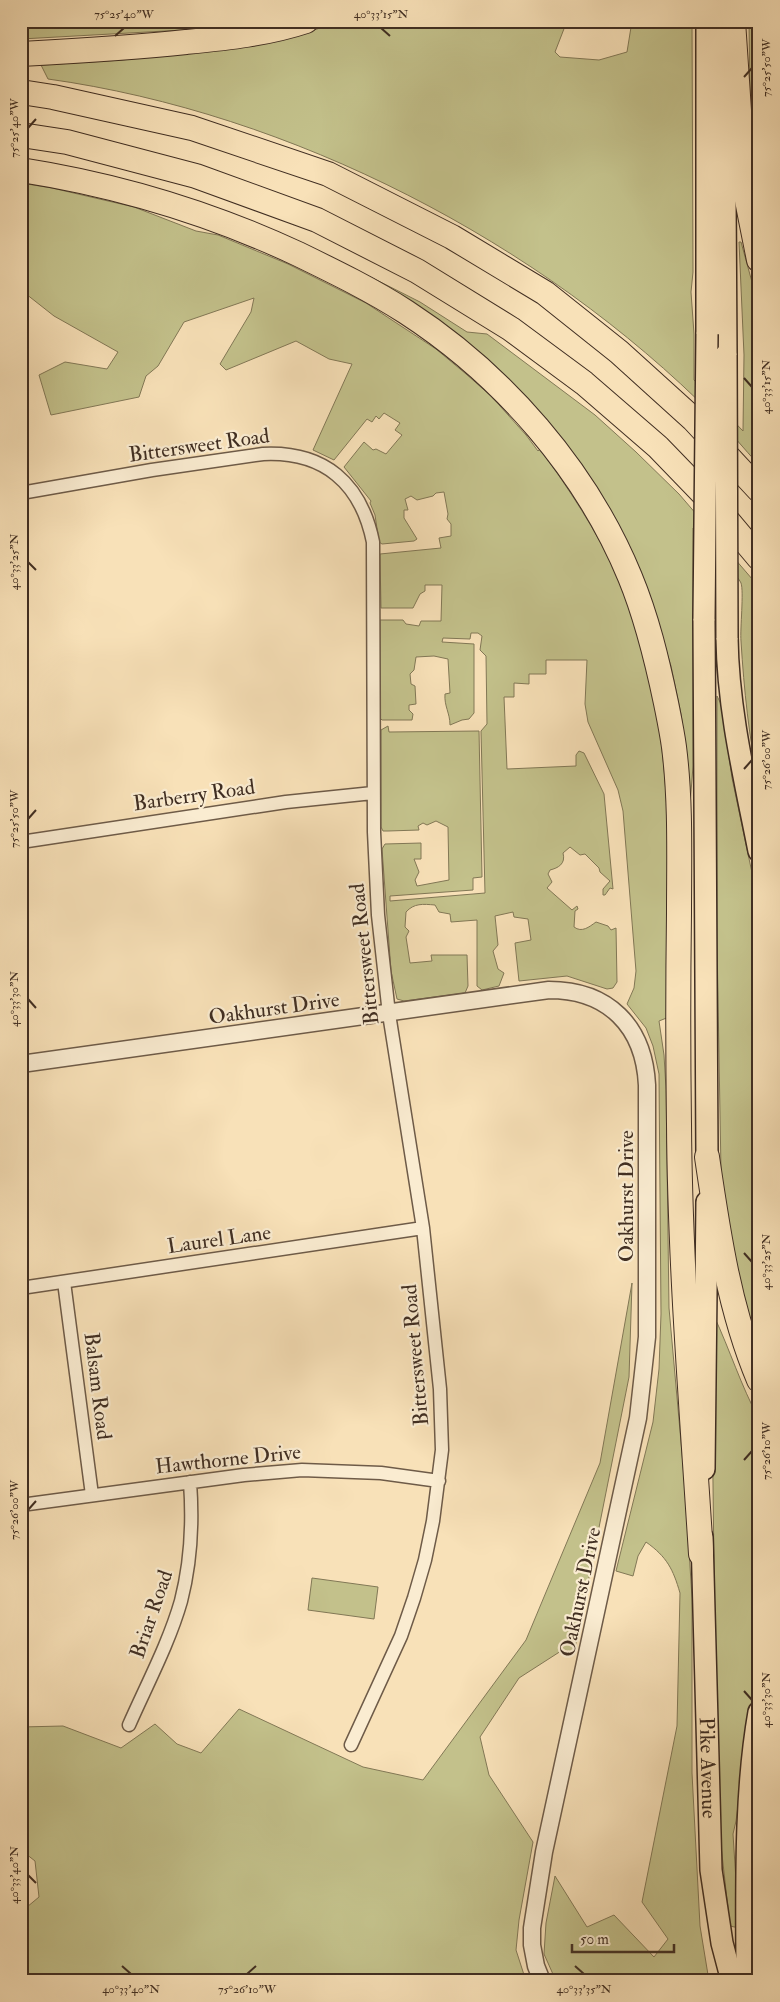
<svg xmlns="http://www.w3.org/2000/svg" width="780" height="2002" font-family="'IM FELL Double Pica',serif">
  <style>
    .green { fill: #c3c18b; stroke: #827856 }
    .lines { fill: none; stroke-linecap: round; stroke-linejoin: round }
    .minor-casing { stroke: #6e5b48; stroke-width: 15 }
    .tertiary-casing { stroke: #6e5b48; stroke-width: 19 }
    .primary-casing { stroke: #402e22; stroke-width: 24 }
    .trunk-casing { stroke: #402e22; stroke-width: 24 }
    .motorway-casing { stroke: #402e22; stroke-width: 26 }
    .minor { stroke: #faecd1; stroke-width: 12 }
    .tertiary { stroke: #faecd1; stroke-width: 16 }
    .primary { stroke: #f8e1b8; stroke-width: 21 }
    .trunk { stroke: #f8e1b8; stroke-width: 21 }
    .motorway { stroke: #f8e1b8; stroke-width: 24 }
    .trunk-bridge-casing { stroke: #402e22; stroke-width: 24; stroke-linecap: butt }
    .trunk-bridge { stroke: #f8e1b8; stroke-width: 21 }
    .ticks { fill: none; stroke: #402e22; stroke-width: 2 }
    .labels { text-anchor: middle; stroke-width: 4.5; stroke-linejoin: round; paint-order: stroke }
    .street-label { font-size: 21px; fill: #402e22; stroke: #faecd1 }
    .neatline { fill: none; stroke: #402e22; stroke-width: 2 }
    .ticks-label { font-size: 12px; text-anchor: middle; fill: #402e22 }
  </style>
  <rect width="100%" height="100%" fill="#f8e1b8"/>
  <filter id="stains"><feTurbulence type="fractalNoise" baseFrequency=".004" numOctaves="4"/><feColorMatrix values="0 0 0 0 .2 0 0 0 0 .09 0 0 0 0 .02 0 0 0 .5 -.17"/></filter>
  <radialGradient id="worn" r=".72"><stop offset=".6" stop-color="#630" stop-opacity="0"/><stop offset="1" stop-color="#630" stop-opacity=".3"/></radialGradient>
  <!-- green -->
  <path class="green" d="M21,21H263L201,29L21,39Z
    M341,21H567L555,52L560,57L599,60L627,52L632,21H692L693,272L691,292L694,334V380L743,431L744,355L739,242H741L752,282L759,297V465C744,449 730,431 714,416C541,242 292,113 48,79L41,65L122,60L216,50L296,36Z
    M749,21H759V194L750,98Z
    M21,183L52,188L134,207L196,231L218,235L288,264L366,303L436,349L466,374L491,396L526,435L538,451L540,449C569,489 596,530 617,575C679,714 668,868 669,1017L659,1021L664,1055L666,1089L669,1308L685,1487L692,1598V1773L700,1926L709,1981H556L544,1954L546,1923L555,1876L587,1927L614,1915L654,1957L668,1939L642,1902L677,1726L680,1593C673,1569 667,1557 646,1542L638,1556L633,1576L616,1571L653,1422L659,1369L661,1314L659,1074L653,1046L646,1028L627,1004L634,988L636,971L623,811L618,790L588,722L585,704L587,660H546V674H529V684L514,683V697H504L507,769L576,766V755L579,751L584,753L604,794L613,889L610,888L605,895H603V889L610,881L600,872L599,868L585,854L580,855L570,847L563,853C566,864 558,868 550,870L548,874L552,882L547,888L572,910L577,906L578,909L575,911L574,927C582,933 589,927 596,922L608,926L611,930L616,928L617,982L613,988L607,989L567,976L519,981L515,943L531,940L528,919L514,917L513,912L495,916L498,945L493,951L498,969L504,973L499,986L482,990L477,986V920L451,922L450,914L439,912L435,905C423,904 414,903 406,912L405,927L409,931L406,937L410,963L432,961L431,955H467L468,986L465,993L404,1001L397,999L391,971L382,849L385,844L421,843V859H414L419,872L415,880L417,886L449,880L448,827L436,821L427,825L423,823L418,826L419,830L388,831H383L381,827V730L388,726L389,732L479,731L482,877L473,878V890L390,896V901L485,893L481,731L487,724L486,656L480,650L482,636L478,633H471L470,639L443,638L442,642L474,644V713L469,719L462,720L450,725C450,713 444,706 445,694L450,693L448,659L434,656L416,657L414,670L410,674L411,684L415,686L416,704L409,705V710L413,714L412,720H382L380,718V620H403L406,624L419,626L421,621H441L442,585H425V591L420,594L413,608H381L380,557V554L441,548L439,538L451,536V524L447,519L448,514L444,492L436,493L433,496L417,500L411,496L405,499L408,510H404V518L417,539L414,541L382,544L379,542L375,515L370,503L371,501L344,467L364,442L373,450L376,449L386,454L402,435L395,430L400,423L384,413L379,419L376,416L372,422L367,419L334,460L313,450L352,364L329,359L296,341L226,370L220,364L251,312L254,298L184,322L158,366L146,376L139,397L51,415L39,375L65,362L107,369L118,352L54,316L21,290Z
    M337,260L420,302L467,332L487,334L595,415L636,452L679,494L759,587V786C749,738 744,690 741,641C740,629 744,591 741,583C737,574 701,536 693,528V766L690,805L688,766L681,714L671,666L657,621L563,443Z
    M717,696L722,706L732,778L759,906V1355L728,1237L721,1171L717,940Z
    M632,1283L629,1377L574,1653L561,1651L519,1678L480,1737L489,1775L533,1842L519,1920L516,1950L526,1981H21V1912L39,1897L35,1861L21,1850V1727L63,1726L121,1748L155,1724L177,1744L201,1753L239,1709L363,1767L423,1780L526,1640L600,1463Z
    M714,1316C730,1350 741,1386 759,1419V1648L736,1821L733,1834L739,1928L730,1926L717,1810L712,1402Z
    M312,1578L378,1587L374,1619L308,1610Z"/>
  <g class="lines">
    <!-- minor casing -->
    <g class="minor-casing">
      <path id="minor" d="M21,493L152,470L263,454C324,451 361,483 373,542L374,832L378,915L389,1014L423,1228L440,1389L442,1450L433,1521L425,1560L414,1598L401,1636L351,1745
        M21,842L286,802L373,793
        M64,1282L92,1495
        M21,1288L423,1228
        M21,1505L244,1475L302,1470L381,1473L439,1481
        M129,1725C147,1684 169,1643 181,1601C191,1562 193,1522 190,1482"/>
    </g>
    <!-- tertiary casing -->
    <g class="tertiary-casing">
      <path id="tertiary" d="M21,1064L549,990C608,990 644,1026 647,1085V1337L638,1418L544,1852L532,1928V1945L536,1966L542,1981"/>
    </g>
    <!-- primary casing -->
    <g class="primary-casing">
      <g id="primary">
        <path d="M704,1469L707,1202"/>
        <path id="s1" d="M702,1537L711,1870L722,1943L732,1981"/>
        <path d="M747,1981C747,1893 744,1798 759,1712"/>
      </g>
    </g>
    <!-- trunk casing -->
    <g class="trunk-casing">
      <path id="trunk" d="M707,21V334
        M724,37L726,355
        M704,619L707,1157
        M727,638C728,710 745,780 759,851"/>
    </g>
    <!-- motorway casing -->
    <g class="motorway-casing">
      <path id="motorway" d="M733,21L744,185L759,260
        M21,54C76,51 131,48 186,42C226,38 267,34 306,21
        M21,92L53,97L192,128L328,174L452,237L545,293L619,352L693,419L759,490
        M21,135L67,142L196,176L317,220L417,271L511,329L584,383L658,447L717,508L759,558
        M21,170C117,185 210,213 298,254C335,272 372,290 406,312C503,375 586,470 630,577C647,618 657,660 666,703C669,718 672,732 674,747C681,802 679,858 679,913C678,984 678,1054 679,1124C680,1268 692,1411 701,1554
        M707,1157C718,1232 729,1309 759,1380"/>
    </g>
    <!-- minor -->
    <use href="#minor" class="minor"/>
    <!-- tertiary -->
    <use href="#tertiary" class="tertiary"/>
    <!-- primary -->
    <use href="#primary" class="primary"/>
    <!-- trunk -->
    <use href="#trunk" class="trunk"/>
    <!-- motorway -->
    <use href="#motorway" class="motorway"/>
    <!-- trunk-bridge casing -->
    <g class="trunk-bridge-casing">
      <path id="trunk-bridge" d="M726,355L727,638
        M704,619L707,334"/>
    </g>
    <!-- trunk-bridge -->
    <use href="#trunk-bridge" class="trunk-bridge"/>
  </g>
  <!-- ticks -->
  <path class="ticks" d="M381,28L390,36M115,36L124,28M744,77L752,68M28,128L36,119M744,378L752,387M28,562L36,570M744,769L752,760M28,819L36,810M28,999L36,1008M744,1253L752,1262M744,1460L752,1451M28,1510L36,1501M744,1691L752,1700M28,1875L36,1883M122,1966L131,1974M575,1966L584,1974M247,1974L256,1966"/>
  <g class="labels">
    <!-- street labels -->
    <g class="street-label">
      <text transform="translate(199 445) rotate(-8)" y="7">Bittersweet Road</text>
      <text transform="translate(194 795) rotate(-8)" y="7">Barberry Road</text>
      <text transform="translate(364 954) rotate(-96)" y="7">Bittersweet Road</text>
      <text transform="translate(274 1008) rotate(-8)" y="7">Oakhurst Drive</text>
      <text transform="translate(626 1196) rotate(-90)" y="7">Oakhurst Drive</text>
      <text transform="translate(219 1239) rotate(-8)" y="7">Laurel Lane</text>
      <text transform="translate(415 1355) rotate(-95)" y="7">Bittersweet Road</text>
      <text transform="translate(98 1386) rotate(83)" y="7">Balsam Road</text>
      <text transform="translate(228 1459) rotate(-6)" y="7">Hawthorne Drive</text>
      <text transform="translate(580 1592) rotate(-78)" y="7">Oakhurst Drive</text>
      <text transform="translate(151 1614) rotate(-71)" y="7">Briar Road</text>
      <text dy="7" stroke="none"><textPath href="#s1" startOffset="231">Pike Avenue</textPath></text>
    </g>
  </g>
  <!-- margin -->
  <rect width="780" height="2002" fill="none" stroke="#f8e1b8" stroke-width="55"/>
  <!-- scale -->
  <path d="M572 1944v8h102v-8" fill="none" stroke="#402e22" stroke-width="2.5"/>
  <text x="580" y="1944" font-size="15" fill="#402e22" stroke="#faecd1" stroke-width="4" paint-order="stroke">50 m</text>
  <rect x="28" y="28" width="724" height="1946" class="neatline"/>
  <g class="ticks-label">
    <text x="124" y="18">75°25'40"W</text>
    <text x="381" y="18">40°33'15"N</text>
    <text transform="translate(766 68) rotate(-90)" y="4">75°25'50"W</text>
    <text transform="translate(14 128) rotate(-90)" y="4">75°25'40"W</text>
    <text transform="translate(766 387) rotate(-90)" y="4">40°33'15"N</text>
    <text transform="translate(14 562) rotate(-90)" y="4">40°33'25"N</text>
    <text transform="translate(766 760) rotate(-90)" y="4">75°26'00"W</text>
    <text transform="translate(14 819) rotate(-90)" y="4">75°25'50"W</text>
    <text transform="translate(14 999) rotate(-90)" y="4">40°33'30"N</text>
    <text transform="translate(766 1262) rotate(-90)" y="4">40°33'25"N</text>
    <text transform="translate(766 1451) rotate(-90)" y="4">75°26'10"W</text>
    <text transform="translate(14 1510) rotate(-90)" y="4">75°26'00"W</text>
    <text transform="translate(766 1700) rotate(-90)" y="4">40°33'30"N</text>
    <text transform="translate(14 1875) rotate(-90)" y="4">40°33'40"N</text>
    <text x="131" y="1993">40°33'40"N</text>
    <text x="247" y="1993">75°26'10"W</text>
    <text x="584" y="1993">40°33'35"N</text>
  </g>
  <rect width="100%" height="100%" filter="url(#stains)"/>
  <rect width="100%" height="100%" fill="url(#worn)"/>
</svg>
